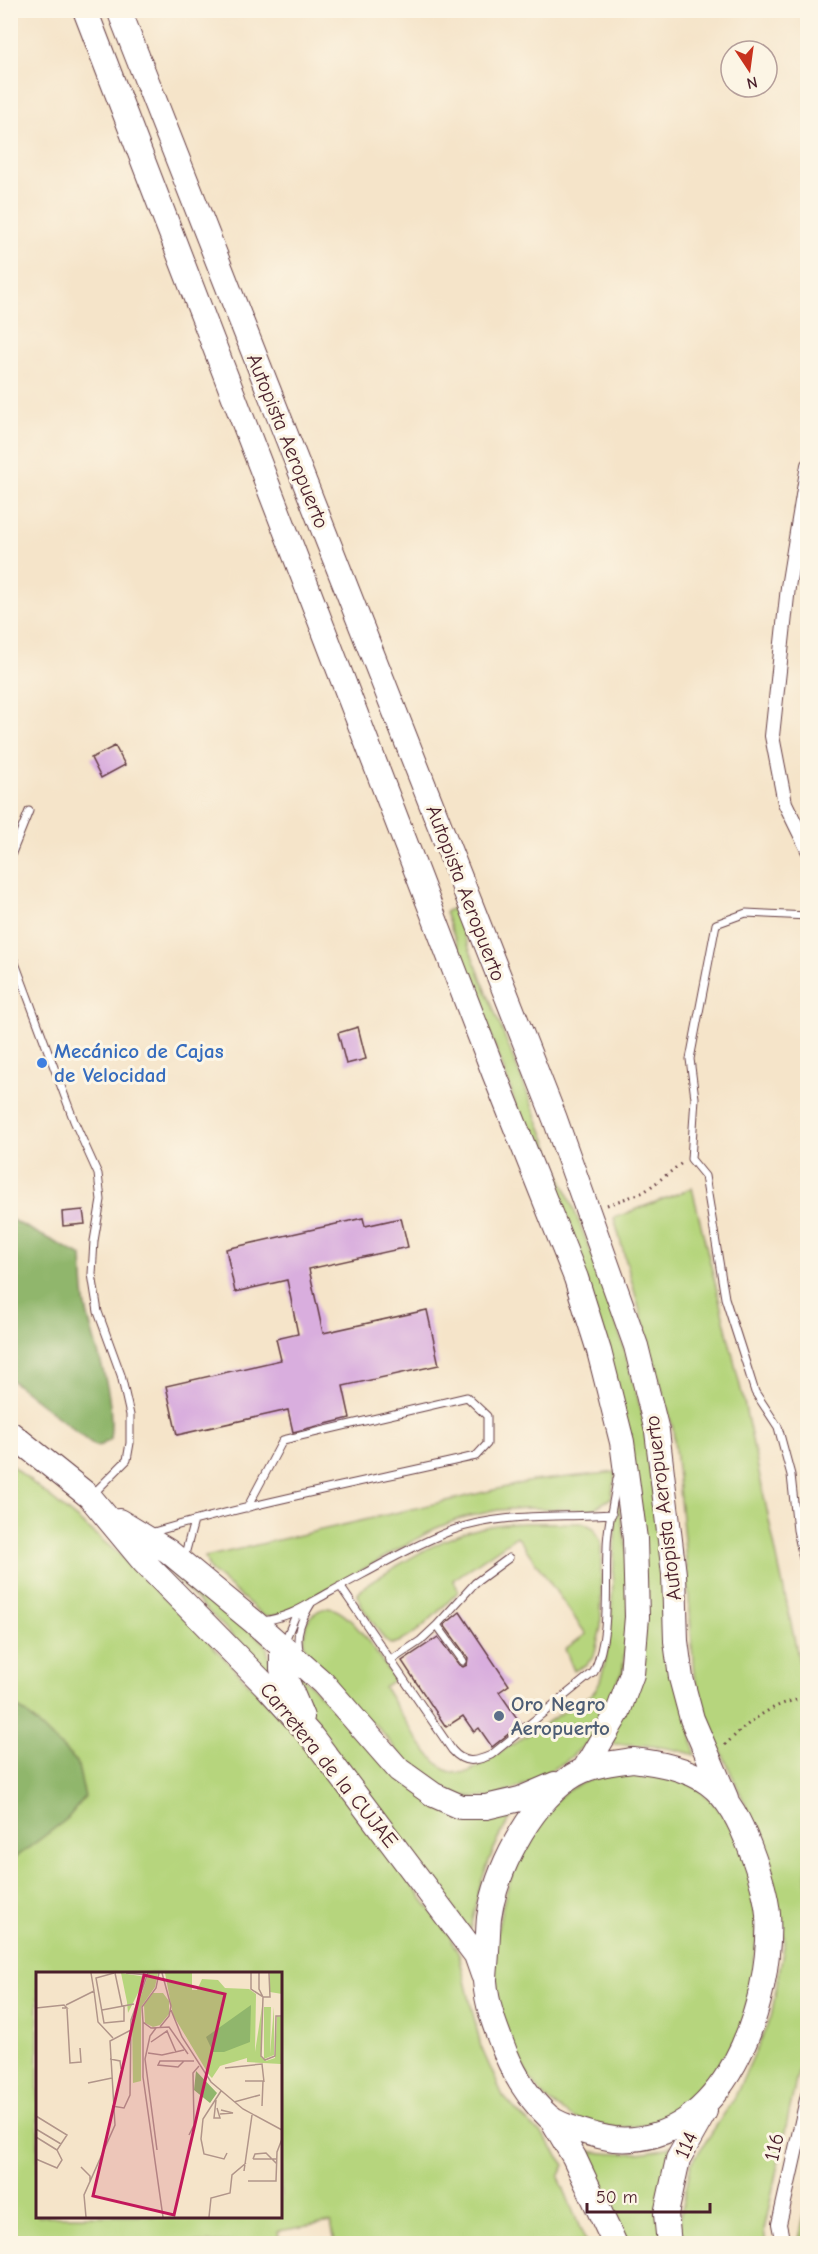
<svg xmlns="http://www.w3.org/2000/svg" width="818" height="2254" font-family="'Comic Neue',sans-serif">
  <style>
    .green { fill: #b6d57d; stroke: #807a54; stroke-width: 1.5; fill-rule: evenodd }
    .forest { fill: #90b66c; stroke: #6d6a4c; stroke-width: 1.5 }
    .building { fill: #d9aede }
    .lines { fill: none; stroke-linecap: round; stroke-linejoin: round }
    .lane-casing { stroke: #643d43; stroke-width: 9 }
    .street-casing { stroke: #643d43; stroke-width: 16 }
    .highway-casing { stroke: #643d43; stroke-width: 26 }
    .path { stroke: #643d43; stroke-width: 3; stroke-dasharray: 1.5 4.5; stroke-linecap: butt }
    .lane { stroke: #fff; stroke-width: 7 }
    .street { stroke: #fff; stroke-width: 14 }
    .highway { stroke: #fff; stroke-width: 24 }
    .shop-dot { fill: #3f7fe0; stroke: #fcf5e5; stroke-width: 2 }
    .service-dot { fill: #5c6f8a; stroke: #fcf5e5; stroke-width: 2 }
    .labels { text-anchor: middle; stroke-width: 6; stroke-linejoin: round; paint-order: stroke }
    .street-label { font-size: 21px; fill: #4a1f2b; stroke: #fcf5e5 }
    .shop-label { font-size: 21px; font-weight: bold; fill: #366cbe; stroke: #fcf5e5; text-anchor: start }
    .service-label { font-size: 21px; font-weight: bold; fill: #4e5e75; stroke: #fcf5e5; text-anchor: start }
    .inset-road { fill: none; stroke: #b1958a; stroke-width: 1.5 }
    .view { fill: #c2185b; fill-opacity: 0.15; stroke: #c2185b; stroke-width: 3 }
    .inset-edge { fill: none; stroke: #4a1f2b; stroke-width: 3 }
  </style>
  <rect width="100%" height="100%" fill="#fcf5e5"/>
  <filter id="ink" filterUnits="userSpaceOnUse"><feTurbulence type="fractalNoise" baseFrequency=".0167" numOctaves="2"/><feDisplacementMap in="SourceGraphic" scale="12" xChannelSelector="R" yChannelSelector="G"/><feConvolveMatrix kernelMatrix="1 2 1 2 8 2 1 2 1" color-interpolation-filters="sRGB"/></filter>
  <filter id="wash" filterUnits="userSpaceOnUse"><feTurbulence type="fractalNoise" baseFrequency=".008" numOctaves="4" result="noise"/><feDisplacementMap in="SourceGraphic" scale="24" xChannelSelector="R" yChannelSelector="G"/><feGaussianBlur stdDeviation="1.35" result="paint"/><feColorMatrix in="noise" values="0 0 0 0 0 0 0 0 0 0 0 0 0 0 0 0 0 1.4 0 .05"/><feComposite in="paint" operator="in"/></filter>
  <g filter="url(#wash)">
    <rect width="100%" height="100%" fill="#f5e4c9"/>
    <!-- green -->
    <path class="green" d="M453,908L601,1277L624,1348L644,1421L695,1755C668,1746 641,1744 613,1744L642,1518L509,1084L445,912Z
      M692,1188L744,1402L807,1699V2043L796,2080L764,2230L766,2243H683L679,2225L691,2164L734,2099L771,2017L785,1941L770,1872L756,1828L710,1727L694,1676L687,1569L673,1429L614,1218Z
      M10,1464L120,1555L211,1644L288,1725L447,1931L459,1955L481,2047L503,2096L522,2117L544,2136L565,2165L559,2177L586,2243H335L331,2222L278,2231L280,2243H11ZM38,1974H280V2216H38Z
      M616,1472L611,1498L592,1510L527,1508L498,1510L461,1518L434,1529L288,1612L272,1616L263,1615L210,1570L205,1557L532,1481Z
      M617,1494L630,1569L627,1659L597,1734L565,1762L526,1784L493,1798L453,1795L412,1769L376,1725L363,1718L311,1660L304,1643L306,1623C312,1616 318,1608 328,1608C351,1608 383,1663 394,1680L384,1687C398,1709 425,1757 446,1770C454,1774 461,1773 469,1772L584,1699L594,1692L600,1681L605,1663L611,1625Z
      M584,1523L594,1528L601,1542V1627L594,1656L587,1664L574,1671L565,1649L586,1634L517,1536L453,1580L459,1591C443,1606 413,1642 390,1644L385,1640L360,1604L358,1594L365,1586C408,1559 454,1528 506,1524C532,1522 559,1523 584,1523Z
      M142,1545L266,1644L273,1676Z
      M289,1662L395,1774L511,1811L513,1814C490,1849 477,1889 470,1931L338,1756L290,1681Z
      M656,1771C666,1775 679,1777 688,1782C757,1824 765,1922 749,1993C746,2006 745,2023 740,2036C736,2046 726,2056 720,2065C712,2077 704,2091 695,2101C690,2106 683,2109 678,2112C653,2126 625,2130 597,2126C583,2124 568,2115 557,2107C526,2087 498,2022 496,1986C495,1969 494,1948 497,1932C505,1885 530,1810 574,1787C600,1773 626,1772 656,1771Z
      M674,2146L659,2243H623L582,2150C614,2156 643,2155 674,2146Z
      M807,2203V2238L799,2239Z"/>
    <!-- forest -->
    <path class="forest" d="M10,1219L82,1256C83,1273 83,1291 86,1307C95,1352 116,1392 110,1439L102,1445L95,1446L11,1380Z
      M11,1704L25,1712L77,1762L85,1797L67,1819L11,1861Z"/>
    <g id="blocks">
      <!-- building -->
      <path class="building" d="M115,746L125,765L101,778L91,758Z
        M358,1027L366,1059L346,1064L338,1033Z
        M83,1210L85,1224L63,1226L62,1212Z
        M363,1218L365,1226L401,1218L408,1247L309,1269L323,1333L427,1310L439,1365L343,1386L350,1418L293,1432L288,1410L177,1435L166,1386L281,1360L276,1339L298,1334L287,1280L235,1292L226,1249Z
        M460,1612L509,1685L499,1692L521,1724L492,1747L479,1728L474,1732L463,1716L446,1727L402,1661L438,1637L459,1665L463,1667L467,1665L468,1658L444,1625Z"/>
    </g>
  </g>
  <g filter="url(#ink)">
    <use href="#blocks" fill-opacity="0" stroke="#643d43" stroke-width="1.5"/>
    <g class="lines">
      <!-- lane casing -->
      <g class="lane-casing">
        <path id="lane" d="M10,862L12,853L29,811
          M808,916L746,913L716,924L690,1059L695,1098L691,1159L705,1176L725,1298L744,1357L755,1392L778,1427L791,1475L797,1530L808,1581
          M10,944L14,960L74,1121L98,1174L101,1200L94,1241L92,1274L98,1312L121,1375L130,1415V1443L127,1460L92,1495
          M150,1533C257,1502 367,1481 476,1456L487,1444V1416L467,1397L283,1440L247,1508
          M184,1558L194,1521
          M340,1586L452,1750C464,1764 475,1762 491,1755L594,1672C611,1633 605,1590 607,1548C607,1525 614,1502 617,1479
          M263,1621C291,1617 306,1605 330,1592C370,1571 411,1546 453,1530C503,1512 560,1518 612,1514
          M437,1625L463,1661
          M284,1643L295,1617L302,1611
          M300,1653C294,1634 302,1618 312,1602
          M390,1661L420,1641L437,1625L475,1583L509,1558"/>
      </g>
      <!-- street casing -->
      <g class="street-casing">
        <path id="street" d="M808,465L788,587L772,736L785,803L808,850
          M783,2244L779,2224L808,2095"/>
      </g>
      <!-- highway casing -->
      <g class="highway-casing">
        <path id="highway" d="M85,10L494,1073L576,1278L599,1351L622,1442L635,1539L637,1617L632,1674L618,1712L584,1770
          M119,10L555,1119L636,1346L657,1431L674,1574L676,1641L681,1678L692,1719L726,1798
          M10,1433L90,1497L144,1562L267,1687L312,1737L476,1955L483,1975
          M119,1521L168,1551L254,1622L323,1683L399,1770L434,1795L461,1807H486L520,1799L555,1784
          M282,1648V1669L302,1717
          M633,1760C659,1763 686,1768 708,1783C729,1798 741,1824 750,1848C758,1869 766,1892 768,1914C773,2003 725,2148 614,2139C599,2137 560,2126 549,2117C529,2099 515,2076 505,2052C496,2029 487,2007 485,1981C485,1971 487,1960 487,1950C488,1939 488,1928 489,1918C496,1870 528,1808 568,1779C587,1765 611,1763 633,1760Z
          M551,2118L574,2157L615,2244
          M669,2244L666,2214L678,2159L705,2111"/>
      </g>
      <!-- path -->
      <path class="path" d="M607,1205L644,1192L682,1163
        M725,1745C748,1722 774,1701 808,1698"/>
      <!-- lane -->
      <use href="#lane" class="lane"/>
      <!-- street -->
      <use href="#street" class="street"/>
      <!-- highway -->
      <use href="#highway" class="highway"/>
    </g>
  </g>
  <!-- markers -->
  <circle class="shop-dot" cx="42" cy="1063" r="6"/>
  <circle class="service-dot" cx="499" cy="1716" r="6"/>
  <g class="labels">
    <!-- street labels -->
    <g class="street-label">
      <text transform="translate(288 441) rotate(68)" y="7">Autopista Aeropuerto</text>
      <text transform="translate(466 893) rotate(69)" y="7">Autopista Aeropuerto</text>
      <text transform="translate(663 1508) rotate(-97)" y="7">Autopista Aeropuerto</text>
      <text transform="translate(329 1765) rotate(51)" y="7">Carretera de la CUJAE</text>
      <text transform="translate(686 2145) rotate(-66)" y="7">114</text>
      <text transform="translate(774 2147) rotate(-77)" y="7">116</text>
    </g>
    <!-- shop labels -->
    <g class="shop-label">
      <text x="54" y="1058">Mecánico de Cajas<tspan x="54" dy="24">de Velocidad</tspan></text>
    </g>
    <!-- service labels -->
    <g class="service-label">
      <text x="511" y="1711">Oro Negro<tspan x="511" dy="24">Aeropuerto</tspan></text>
    </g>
  </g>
  <!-- overview -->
  <g transform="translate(36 1972)">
    <rect width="246" height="246" fill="#f5e4c9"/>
    <path d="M85,1L110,5L92,41L91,30ZM113,1H122L119,15L105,35V109L97,111L96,48ZM129,1H156V18H161L166,7L182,8L189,16L213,17L220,22L219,80L226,35L225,85L230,89L239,86L241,44L246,45L245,92L211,90V86L184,94L176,106L173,103L137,43ZM234,1H246V22L234,20ZM117,21H127L133,29V42L124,53L117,55L109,51L108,33ZM228,35H235L234,82L238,35V83L228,87Z" fill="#b6d57d"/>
    <path d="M215,33L214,70L188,80H177L170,65ZM160,99L181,121L174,131L158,118Z" fill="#90b66c"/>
    <path class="inset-road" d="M78,1L60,6L68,51L88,49V33M79,1L86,34M90,1L112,3M123,1L120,16L106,35L107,50L115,56L133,55L152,82M215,1V17L227,25L225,84L229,88L239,84L240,44H246M223,1V17L227,25H234L233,1M58,19L62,50L77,66M30,33L58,19L55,1M0,36L28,33L31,36H26M31,37L34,91L45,90L44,76M66,38L98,32M135,38L146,65L175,110L207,137L246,158M107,50V105L127,245M124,55L133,44L135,34L126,1M120,56L114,64L109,87L121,178M115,70L131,59L140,80M112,81L126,83L148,78M74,87L84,89L85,97M148,89L142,95L122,93L124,89H158M189,96L226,92L228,110M209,109H227L226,134M52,111L76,106M185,119L167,147L165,167L168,182L188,187L191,181M180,128L178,146H184L181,136M198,130L224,123M76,134L88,136L94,123L95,48L112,1M184,142L197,141L185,138M0,144L31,163L21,178L26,188L21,196L0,187M0,157L25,172M153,163L158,153L157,101L163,94M0,165L21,178M217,187L219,182L230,181L241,192M217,187H240M45,195L54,204V210M208,199L216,143M212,209H240L241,180L246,167M50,245L48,223L79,153L74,69L95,58M173,245L175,226L194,221L196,203L210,191"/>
    <path class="view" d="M108,3L189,22L138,243L57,224Z"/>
    <rect width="246" height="246" class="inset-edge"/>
  </g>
  <!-- margin -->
  <rect width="818" height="2254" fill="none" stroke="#fcf5e5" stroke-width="36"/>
  <!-- north arrow -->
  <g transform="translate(749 69) rotate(167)"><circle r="28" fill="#fcf5e5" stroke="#b59f9b" stroke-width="1.5"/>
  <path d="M0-4.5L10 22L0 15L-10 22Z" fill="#c8321e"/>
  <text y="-9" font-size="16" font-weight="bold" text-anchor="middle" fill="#4a1f2b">N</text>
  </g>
  <!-- scale -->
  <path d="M587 2203v9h123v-9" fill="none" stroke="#4a1f2b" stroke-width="3"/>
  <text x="596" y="2203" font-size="18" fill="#4a1f2b" stroke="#fcf5e5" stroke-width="4.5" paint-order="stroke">50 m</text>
</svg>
